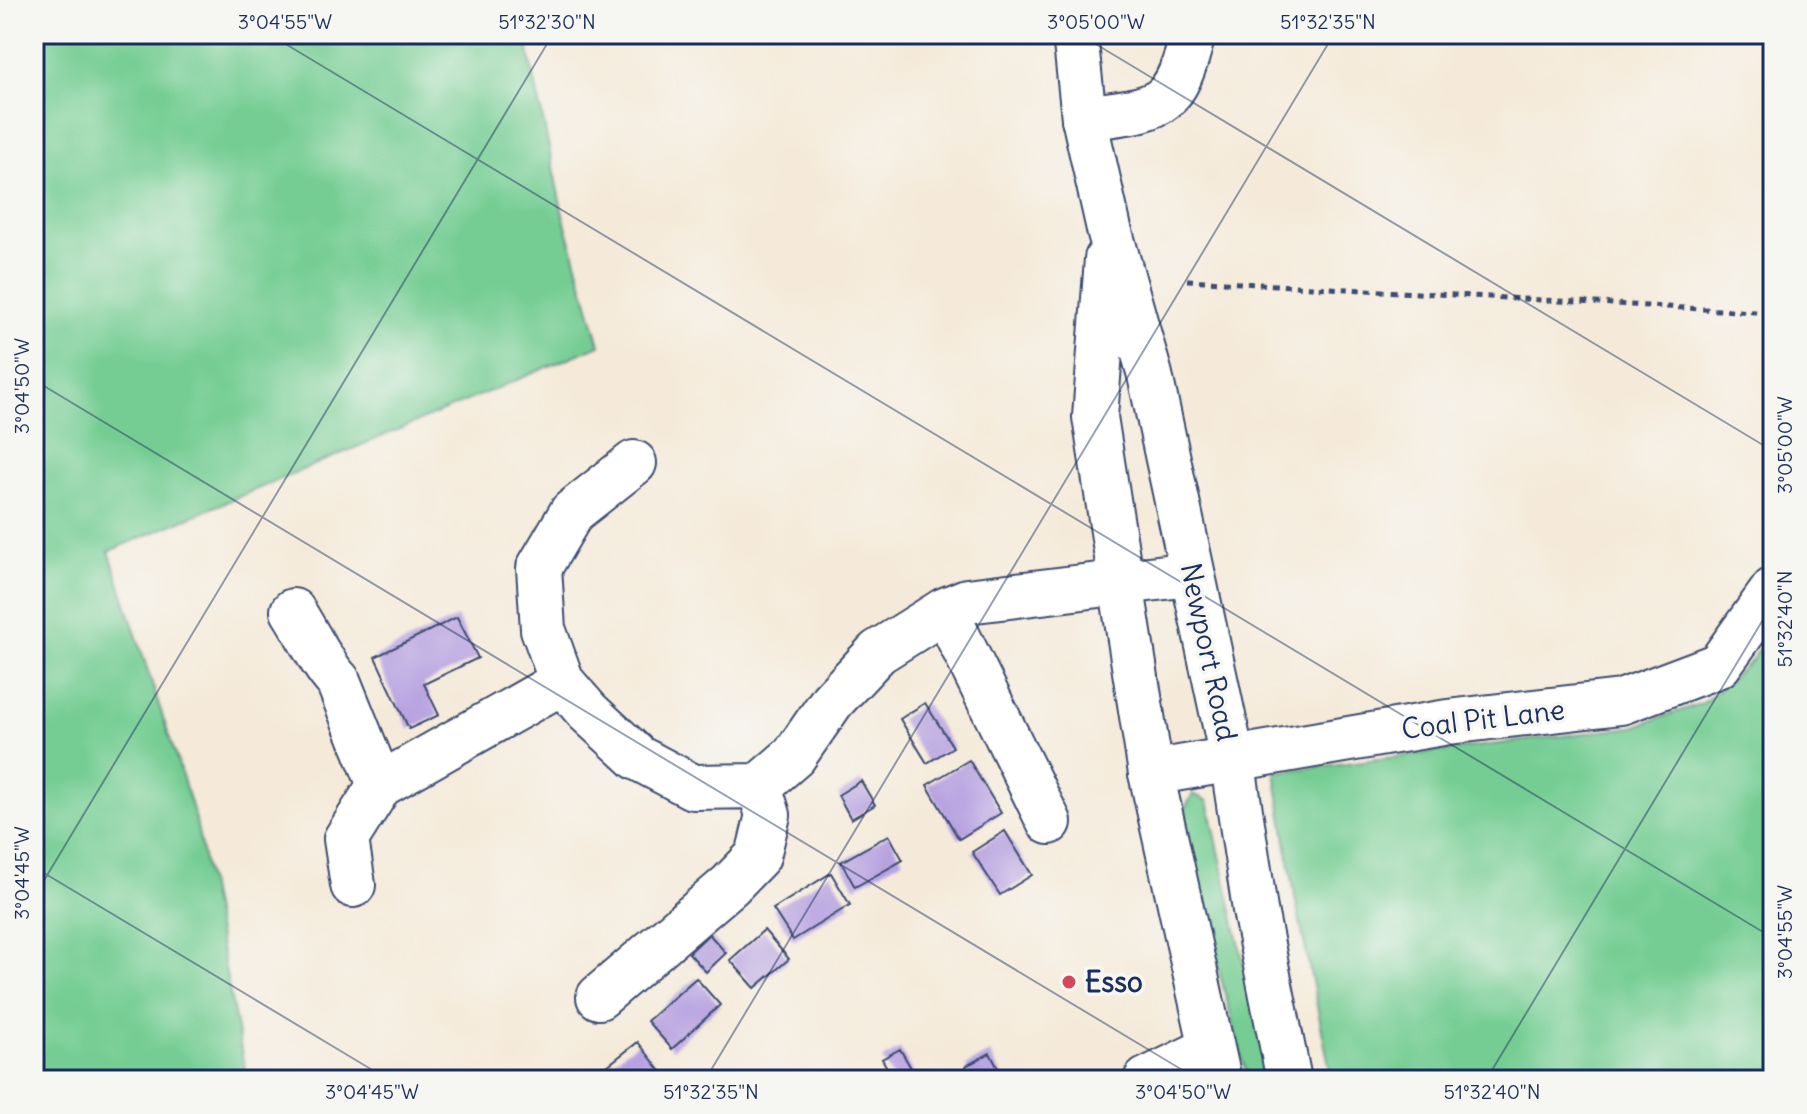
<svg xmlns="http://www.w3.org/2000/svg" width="1807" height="1114" font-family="Delius,sans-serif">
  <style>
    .green { fill: #74cd93; stroke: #487e78; stroke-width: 2 }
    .building { fill: #b7a2e0 }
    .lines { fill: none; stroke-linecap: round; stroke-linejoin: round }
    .minor-casing { stroke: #3c4b70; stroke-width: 48 }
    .major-casing { stroke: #3c4b70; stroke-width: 48 }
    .path { stroke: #3c4b70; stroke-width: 5; stroke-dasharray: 6 6; stroke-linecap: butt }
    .minor { stroke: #fff; stroke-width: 44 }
    .major { stroke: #fff; stroke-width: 44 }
    .ticks { fill: none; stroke: #1b2f5e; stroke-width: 2; stroke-opacity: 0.45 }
    .poi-dot { fill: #d1495b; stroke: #f6f6f2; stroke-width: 3 }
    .labels { text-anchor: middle; stroke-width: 7; stroke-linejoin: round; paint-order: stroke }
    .street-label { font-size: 28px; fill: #1b2f5e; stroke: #f6f6f2 }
    .poi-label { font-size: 28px; font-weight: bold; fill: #1b2f5e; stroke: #f6f6f2; text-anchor: start }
    .neatline { fill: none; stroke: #1b2f5e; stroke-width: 3 }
    .ticks-label { font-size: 20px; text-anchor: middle; fill: #1b2f5e }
  </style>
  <rect width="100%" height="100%" fill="#f6f6f2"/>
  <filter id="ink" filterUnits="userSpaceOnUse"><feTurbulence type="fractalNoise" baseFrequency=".0125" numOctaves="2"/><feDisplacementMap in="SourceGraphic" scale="16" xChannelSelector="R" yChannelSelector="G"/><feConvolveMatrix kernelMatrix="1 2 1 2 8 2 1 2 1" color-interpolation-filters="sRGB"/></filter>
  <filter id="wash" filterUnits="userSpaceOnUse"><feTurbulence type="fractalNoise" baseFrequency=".006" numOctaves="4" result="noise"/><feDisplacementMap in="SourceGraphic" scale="32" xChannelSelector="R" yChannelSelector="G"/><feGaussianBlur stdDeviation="1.8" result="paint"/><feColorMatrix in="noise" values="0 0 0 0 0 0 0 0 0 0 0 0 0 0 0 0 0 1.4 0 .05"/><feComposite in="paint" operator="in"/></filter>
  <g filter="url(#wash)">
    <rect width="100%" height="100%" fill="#f5ead9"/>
    <!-- green -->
    <path class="green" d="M34,34H525L563,215L600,345L109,551L195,816L247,1080H34Z
      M1773,628V1080H1332L1295,897L1275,772L1633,727L1703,703L1751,661Z
      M1193,794L1208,801L1269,1080H1248L1205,918L1184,810Z"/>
    <g id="blocks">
      <!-- building -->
      <path class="building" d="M457,617L478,658L424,684L439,715L409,729L375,657Z
        M925,703L953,747L927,763L900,719Z
        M969,760L1001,813L959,839L927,785Z
        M861,781L875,805L851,819L838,795Z
        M1005,831L1032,875L1000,895L972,852Z
        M889,835L903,860L855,887L841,862Z
        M831,873L850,905L793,940L773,909Z
        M764,930L789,959L755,988L730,960Z
        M709,934L726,953L706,972L689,953Z
        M696,978L720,1005L672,1049L647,1021Z
        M638,1042L663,1074L654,1080H589Z
        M900,1049L918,1080H894L882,1059Z
        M990,1053L1004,1080H972L966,1066Z"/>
    </g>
  </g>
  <g filter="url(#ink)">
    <use href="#blocks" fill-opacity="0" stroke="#3c4b70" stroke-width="2"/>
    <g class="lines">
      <!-- minor casing -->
      <g class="minor-casing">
        <path id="minor" d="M1084,118C1160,107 1173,113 1193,34
          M634,463L572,512L539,568L543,629L562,682L588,712L638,758L693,787L759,786
          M945,610L1049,822
          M293,611C308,634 320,662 338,681L380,785L562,682
          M1151,773L1448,722L1621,702L1719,665L1773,590
          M353,885L346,839L380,785
          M599,997L730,885L758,856L768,815L759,786L794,756L832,701L878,652L945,610L967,601L1190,574
          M1146,1080L1210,1049"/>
      </g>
      <!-- major casing -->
      <g class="major-casing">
        <path id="major" d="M1075,34L1084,118L1109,229L1150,375L1232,758L1255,910L1289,1080
          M1107,259L1095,417L1151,773L1219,1080"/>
      </g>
      <!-- path -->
      <path class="path" d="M1187,280L1773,313"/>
      <!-- minor -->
      <use href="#minor" class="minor"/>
      <!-- major -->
      <use href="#major" class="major"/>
    </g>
  </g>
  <!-- ticks -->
  <path class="ticks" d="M269,34L1773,938M1079,34L1773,451M34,380L1199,1080M34,867L389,1080M34,897L553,34M705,1080L1334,34M1486,1080L1773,603"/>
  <!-- markers -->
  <circle class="poi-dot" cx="1069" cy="982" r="8"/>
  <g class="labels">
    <!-- street labels -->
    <g class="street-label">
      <text transform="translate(1209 652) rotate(78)" y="10">Newport Road</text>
      <text transform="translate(1483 719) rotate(-7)" y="10">Coal Pit Lane</text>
    </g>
    <!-- poi labels -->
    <g class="poi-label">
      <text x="1085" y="992">Esso</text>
    </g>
  </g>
  <!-- margin -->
  <rect width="1807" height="1114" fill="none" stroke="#f6f6f2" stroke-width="88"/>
  <rect x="44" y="44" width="1719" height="1026" class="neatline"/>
  <g class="ticks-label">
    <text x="285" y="29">3°04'55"W</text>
    <text x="547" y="29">51°32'30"N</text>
    <text x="1096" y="29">3°05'00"W</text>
    <text x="1328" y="29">51°32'35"N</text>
    <text transform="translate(22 386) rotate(-90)" y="7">3°04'50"W</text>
    <text transform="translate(1785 445) rotate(-90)" y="7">3°05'00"W</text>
    <text transform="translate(1785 619) rotate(-90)" y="7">51°32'40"N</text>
    <text transform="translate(22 873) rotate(-90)" y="7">3°04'45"W</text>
    <text transform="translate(1785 932) rotate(-90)" y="7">3°04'55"W</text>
    <text x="372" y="1099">3°04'45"W</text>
    <text x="711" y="1099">51°32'35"N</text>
    <text x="1183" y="1099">3°04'50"W</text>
    <text x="1492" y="1099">51°32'40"N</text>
  </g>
</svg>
